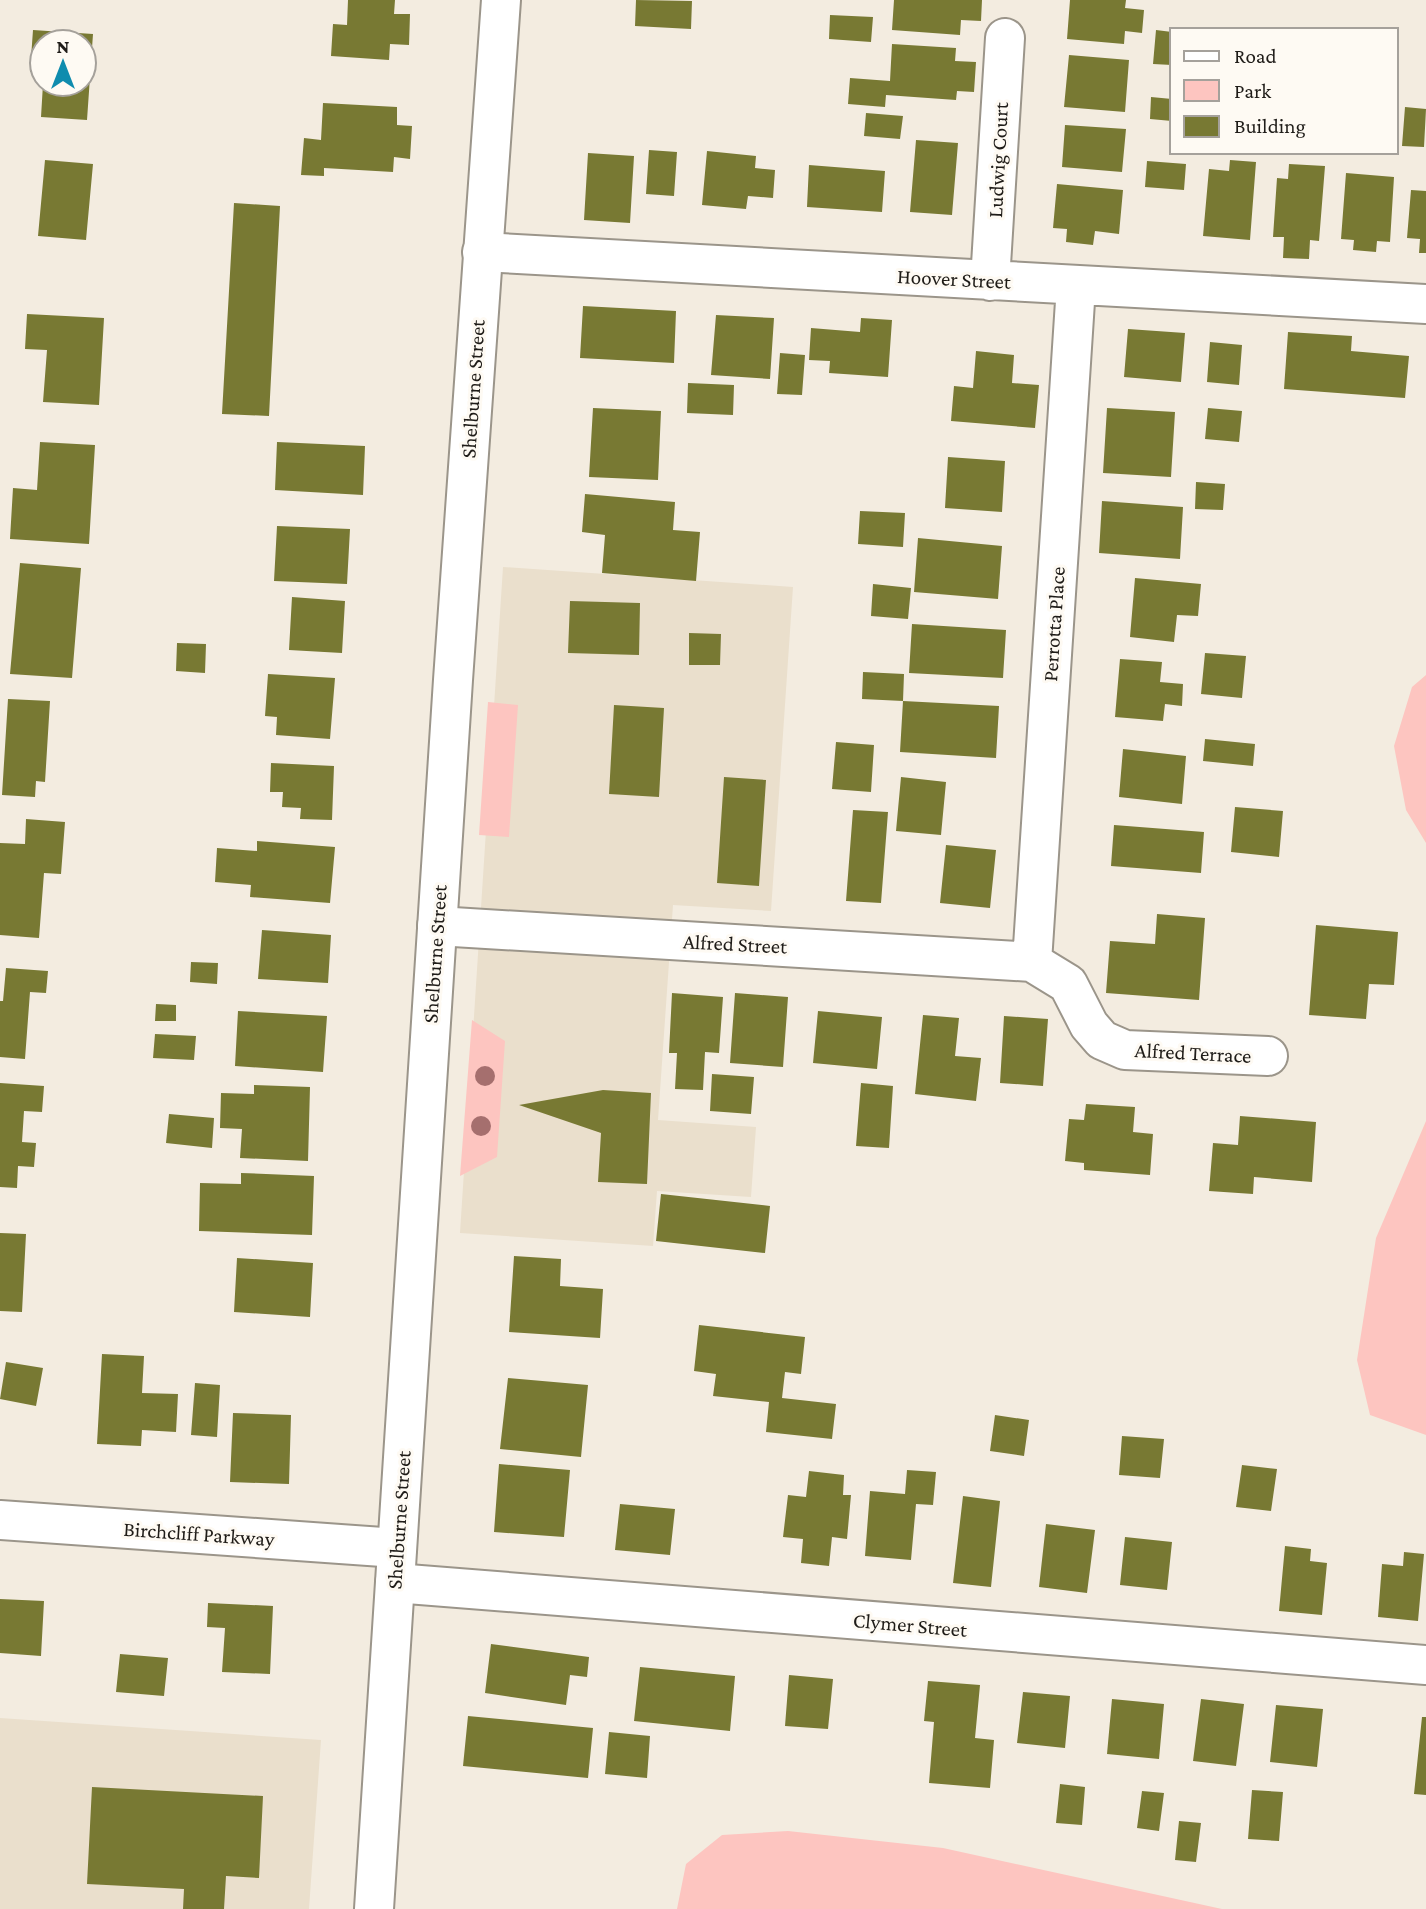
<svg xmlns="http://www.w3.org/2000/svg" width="1426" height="1909" font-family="'Crimson Pro',serif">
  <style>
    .built { fill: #eadfcc }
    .green { fill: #fdc5c0 }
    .building { fill: #787933 }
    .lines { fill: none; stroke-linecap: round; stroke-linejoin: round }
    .minor-casing { stroke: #9b958a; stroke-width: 42 }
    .major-casing { stroke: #9b958a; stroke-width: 42 }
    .minor { stroke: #fff; stroke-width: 38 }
    .major { stroke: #fff; stroke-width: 38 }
    .tree { fill: #a56f6e }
    .labels { text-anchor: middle; stroke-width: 6; stroke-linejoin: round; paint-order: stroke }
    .street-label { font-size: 21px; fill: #1f1c18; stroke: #fefaf3 }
  </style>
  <rect width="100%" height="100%" fill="#f3ece0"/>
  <!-- built -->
  <path class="built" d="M503,567L793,587L771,911L673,905L658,1120L756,1127L751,1197L657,1191L653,1246L460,1233Z
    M0,1718L321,1740L309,1909H0Z"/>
  <!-- green -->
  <path class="green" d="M1426,675V843L1406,810L1394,746L1412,687Z
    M488,702L518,705L509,837L479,835Z
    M472,1020L505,1041L497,1157L460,1176Z
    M1426,1121V1435L1370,1415L1357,1360L1376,1238Z
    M788,1831L943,1848L1222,1909H677L686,1864L722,1835Z"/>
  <!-- building -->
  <path class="building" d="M348,0H395L394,14H410L409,45L390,44L389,60L331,56L333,24L347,25Z
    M636,0L692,1L691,29L635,26Z
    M894,0H982L981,21L961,20L960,35L892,30Z
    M1070,0H1126L1125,8L1144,10L1142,33L1125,31L1124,44L1067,39Z
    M830,15L873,17L871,42L829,39Z
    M33,30L93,34L87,120L41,117L43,84H84V42H42V72H30Z
    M1156,30L1172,32V65L1153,64Z
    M892,44L956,48L955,61L976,62L974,92L957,91L956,100L886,95L885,107L848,104L850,78L890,81Z
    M1069,55L1129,60L1125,112L1064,107Z
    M1151,97L1172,99V121L1150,119Z
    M323,103L397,107V125L412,126L410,159L394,157L393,172L324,168V176L301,175L304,138L321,140Z
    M1405,107L1426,109L1424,147L1402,146Z
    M866,113L903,116L900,139L864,136Z
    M1065,125L1126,129L1122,172L1062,167Z
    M916,140L958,143L952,215L910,212Z
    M649,150L677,152L674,196L646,194Z
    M707,151L756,156L755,168L775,170L773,198L748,196L746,209L702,205Z
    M588,153L634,156L630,223L584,220Z
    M45,160L93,164L86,240L38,236Z
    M1230,160L1256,162L1250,240L1203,236L1209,169L1229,171Z
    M1147,161L1186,164L1184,190L1145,187Z
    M1289,164L1325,166L1319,241L1310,240L1309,259L1283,258L1284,237H1273L1277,178L1288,179Z
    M809,165L885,171L882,212L807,207Z
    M1346,173L1394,177L1390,242L1377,241L1376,252L1353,250L1354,240L1341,239Z
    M1057,184L1123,190L1119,234L1095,231L1093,245L1066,242L1067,229L1053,228Z
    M1411,190L1426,191V253H1419L1420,239L1407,238Z
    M234,203L280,206L269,416L222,414Z
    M583,306L676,311L674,363L580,358Z
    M27,314L104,318L99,405L43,402L47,350L25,349Z
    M716,315L774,318L770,379L711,375Z
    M861,318L892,320L888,377L829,373L830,361L809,360L811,328L860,332Z
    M1128,329L1185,333L1181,382L1124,377Z
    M1288,332L1352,336L1351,351L1409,356L1405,398L1284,389Z
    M1210,342L1242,345L1239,385L1207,382Z
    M976,351L1014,355L1012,383L1039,385L1035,428L951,421L954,386L973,388Z
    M780,353L805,355L802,395L777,394Z
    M688,383L734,385L733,415L687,413Z
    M593,408L661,411L658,480L589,477Z
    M1107,408L1175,412L1171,477L1103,473Z
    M1208,408L1242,411L1239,442L1205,439Z
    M40,442L95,445L89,544L10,539L13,488L37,490Z
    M277,442L365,446L363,495L275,490Z
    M948,457L1005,461L1002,512L945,508Z
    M1196,482L1225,484L1223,510L1195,509Z
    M585,494L675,502L673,530L700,532L696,581L602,573L605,535L582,532Z
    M1102,501L1183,507L1180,559L1099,553Z
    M860,511L905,513L903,547L858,544Z
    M277,526L350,529L347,584L274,581Z
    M918,538L1002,546L998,599L914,592Z
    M20,563L81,568L72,678L10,674Z
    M1135,578L1201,584L1198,616L1177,615L1174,642L1130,637Z
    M873,584L911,588L908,619L871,616Z
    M292,597L345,601L342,653L289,650Z
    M570,601L640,603L639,655L568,653Z
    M912,624L1006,630L1003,678L909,673Z
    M689,633L721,634L720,665H689Z
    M177,643L206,644L205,673L176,671Z
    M1205,653L1246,656L1242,698L1201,694Z
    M1120,659L1162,662L1160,682L1183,684L1182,706L1165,704L1163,721L1115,717Z
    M863,672L904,674L903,701L862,699Z
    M268,674L335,678L330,739L276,735L277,717L265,716Z
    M8,699L50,701L45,782L36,781L35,797L2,795Z
    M903,701L999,706L996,758L900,752Z
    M614,705L664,708L659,797L609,794Z
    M1205,739L1255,744L1253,766L1203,761Z
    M836,742L874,745L871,792L832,789Z
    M1123,749L1186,756L1182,804L1119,797Z
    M271,763L334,766L332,820L300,819L301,808L282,807L283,792H270Z
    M724,777L766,780L759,886L717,883Z
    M901,777L946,782L941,835L896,831Z
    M1235,807L1283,811L1279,857L1231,852Z
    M853,810L888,812L881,903L846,901Z
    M26,819L65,822L61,874L44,873L39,938L0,935V843L25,844Z
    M1114,825L1204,832L1201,873L1111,866Z
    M257,841L335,847L330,903L250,897L251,885L215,882L217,848L257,851Z
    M946,845L996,850L990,908L940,903Z
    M1157,914L1205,918L1199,1000L1106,993L1110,941L1155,944Z
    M1316,925L1398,932L1394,985L1369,984L1366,1019L1309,1015Z
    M262,930L331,935L328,983L258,979Z
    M191,962L218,963L217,984L190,982Z
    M6,968L48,971L46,993L30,992L25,1059L0,1057V1001H3Z
    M672,993L723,997L719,1053L705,1052L703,1090L675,1089L677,1053H669Z
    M735,993L788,997L783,1067L730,1063Z
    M156,1004L176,1005V1021H155Z
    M238,1011L327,1016L323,1072L235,1066Z
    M818,1011L882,1017L877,1069L813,1063Z
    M923,1015L959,1018L955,1056L981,1058L976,1101L915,1094Z
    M1004,1016L1048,1019L1043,1086L1000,1083Z
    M155,1034L196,1036L194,1060L153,1058Z
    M712,1074L754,1077L751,1114L710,1111Z
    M0,1083L44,1086L42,1112L24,1111L22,1142L36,1143L34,1167L18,1166L17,1188L0,1187Z
    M861,1083L893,1086L889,1148L856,1146Z
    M254,1085L310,1087L308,1161L240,1158L242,1129L220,1128L221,1093L254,1094Z
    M603,1090L651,1093L647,1184L598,1182L601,1133L519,1105Z
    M1086,1104L1135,1107L1133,1132L1153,1134L1150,1175L1084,1170V1163L1065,1161L1069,1119L1084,1120Z
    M169,1114L214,1118L212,1148L166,1143Z
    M1240,1116L1316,1122L1312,1182L1254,1177L1253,1194L1209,1191L1213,1143L1238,1145Z
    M241,1173L314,1176L312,1235L199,1231L200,1183L241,1184Z
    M661,1194L770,1206L765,1253L656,1241Z
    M0,1233L26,1234L22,1312L0,1311Z
    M514,1256L561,1259L560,1286L603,1289L600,1338L509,1332Z
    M237,1258L313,1263L310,1317L234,1312Z
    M699,1325L805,1337L801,1374L785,1372L782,1398L836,1404L832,1439L766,1432L769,1402L713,1396L716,1374L694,1371Z
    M102,1354L144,1356L142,1393L178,1394L176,1432L142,1430L141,1446L97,1444Z
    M6,1362L43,1368L36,1406L0,1399Z
    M508,1378L588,1385L581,1457L500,1449Z
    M195,1383L220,1385L217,1437L191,1435Z
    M233,1413L291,1415L289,1484L230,1482Z
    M995,1415L1029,1420L1024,1456L990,1451Z
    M1122,1436L1164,1439L1160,1478L1119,1475Z
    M499,1464L570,1470L564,1537L494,1532Z
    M1242,1465L1277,1469L1271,1511L1236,1507Z
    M907,1470L936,1472L933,1505L916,1504L911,1560L865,1556L870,1491L905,1494Z
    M809,1471L844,1475L843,1495H851L847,1539L832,1537L829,1566L801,1563L803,1539L783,1537L788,1495L806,1497Z
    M963,1496L1000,1501L991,1587L953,1583Z
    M620,1504L675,1509L670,1555L615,1550Z
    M1046,1524L1095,1530L1087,1593L1039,1587Z
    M1125,1537L1172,1542L1167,1590L1120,1585Z
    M1285,1546L1311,1549L1310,1561L1327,1563L1322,1615L1279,1611Z
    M1404,1552L1424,1554L1418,1621L1378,1617L1382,1564L1403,1566Z
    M0,1599L44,1601L41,1656L0,1653Z
    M208,1603L273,1606L270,1674L222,1672L225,1628L207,1627Z
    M491,1644L589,1657L587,1677L570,1675L566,1705L485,1693Z
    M120,1654L168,1658L164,1696L116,1692Z
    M640,1667L735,1676L730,1731L634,1721Z
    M789,1675L833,1679L828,1729L785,1726Z
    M928,1681L980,1685L975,1738L994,1740L990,1788L929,1783L934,1722L924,1721Z
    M1023,1692L1070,1696L1065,1748L1017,1743Z
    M1112,1699L1164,1704L1159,1759L1107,1754Z
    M1201,1699L1244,1704L1236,1766L1193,1761Z
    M1276,1705L1323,1709L1317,1767L1270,1762Z
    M468,1716L593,1728L588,1778L463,1766Z
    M1422,1717H1426V1795L1414,1794Z
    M609,1732L650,1736L647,1778L605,1774Z
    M1060,1784L1085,1787L1082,1825L1056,1823Z
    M92,1787L263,1796L259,1878L226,1876L224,1909H183L184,1889L87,1884Z
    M1252,1790L1283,1792L1279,1841L1248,1839Z
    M1142,1791L1164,1793L1159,1831L1137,1828Z
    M1179,1821L1201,1823L1196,1862L1175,1860Z"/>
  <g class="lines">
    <!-- minor casing -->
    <g class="minor-casing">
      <path id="minor" d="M482,252L1426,304
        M990,281L1005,38
        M437,926L1032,962L1068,984L1089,1025L1102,1040L1125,1050L1268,1056
        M1032,962L1076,286
        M0,1520L397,1548
        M395,1583L1426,1665"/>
    </g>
    <!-- major casing -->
    <g class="major-casing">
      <path id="major" d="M374,1909L453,680L501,0"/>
    </g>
    <!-- minor -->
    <use href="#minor" class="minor"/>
    <!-- major -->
    <use href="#major" class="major"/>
  </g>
  <!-- trees -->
  <g class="tree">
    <circle cx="485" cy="1076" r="10"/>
    <circle cx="481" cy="1126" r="10"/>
  </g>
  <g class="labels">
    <!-- street labels -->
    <g class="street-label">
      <text transform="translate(998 160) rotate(-87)" y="7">Ludwig Court</text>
      <text transform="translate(954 279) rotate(3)" y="7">Hoover Street</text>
      <text transform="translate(473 389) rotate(-86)" y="7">Shelburne Street</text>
      <text transform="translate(1054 624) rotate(-86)" y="7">Perrotta Place</text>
      <text transform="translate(735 944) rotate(3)" y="7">Alfred Street</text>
      <text transform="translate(435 954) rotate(-86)" y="7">Shelburne Street</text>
      <text transform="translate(1193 1053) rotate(3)" y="7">Alfred Terrace</text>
      <text transform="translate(399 1520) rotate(-86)" y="7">Shelburne Street</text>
      <text transform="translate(199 1534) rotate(4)" y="7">Birchcliff Parkway</text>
      <text transform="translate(910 1625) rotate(5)" y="7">Clymer Street</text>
    </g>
  </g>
  <!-- legend -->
  <rect x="1170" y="28" width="228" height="126" fill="#fefaf3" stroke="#a5a19b" stroke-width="2"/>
  <rect x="1184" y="51" width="35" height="10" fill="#ffffff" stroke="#a5a19b" stroke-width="2"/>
  <text x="1234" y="63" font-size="21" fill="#1f1c18">Road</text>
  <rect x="1184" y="80" width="35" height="21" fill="#fdc5c0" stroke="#a5a19b" stroke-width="2"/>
  <text x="1234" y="98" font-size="21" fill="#1f1c18">Park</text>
  <rect x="1184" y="116" width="35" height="21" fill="#787933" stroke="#a5a19b" stroke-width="2"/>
  <text x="1234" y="133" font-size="21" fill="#1f1c18">Building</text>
  <!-- north arrow -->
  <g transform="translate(63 63)"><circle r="33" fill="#fefaf3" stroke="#a5a19b" stroke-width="2"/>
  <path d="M0-5L12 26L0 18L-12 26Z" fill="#0f8cae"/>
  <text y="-10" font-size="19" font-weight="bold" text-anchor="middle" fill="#1f1c18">N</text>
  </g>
</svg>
